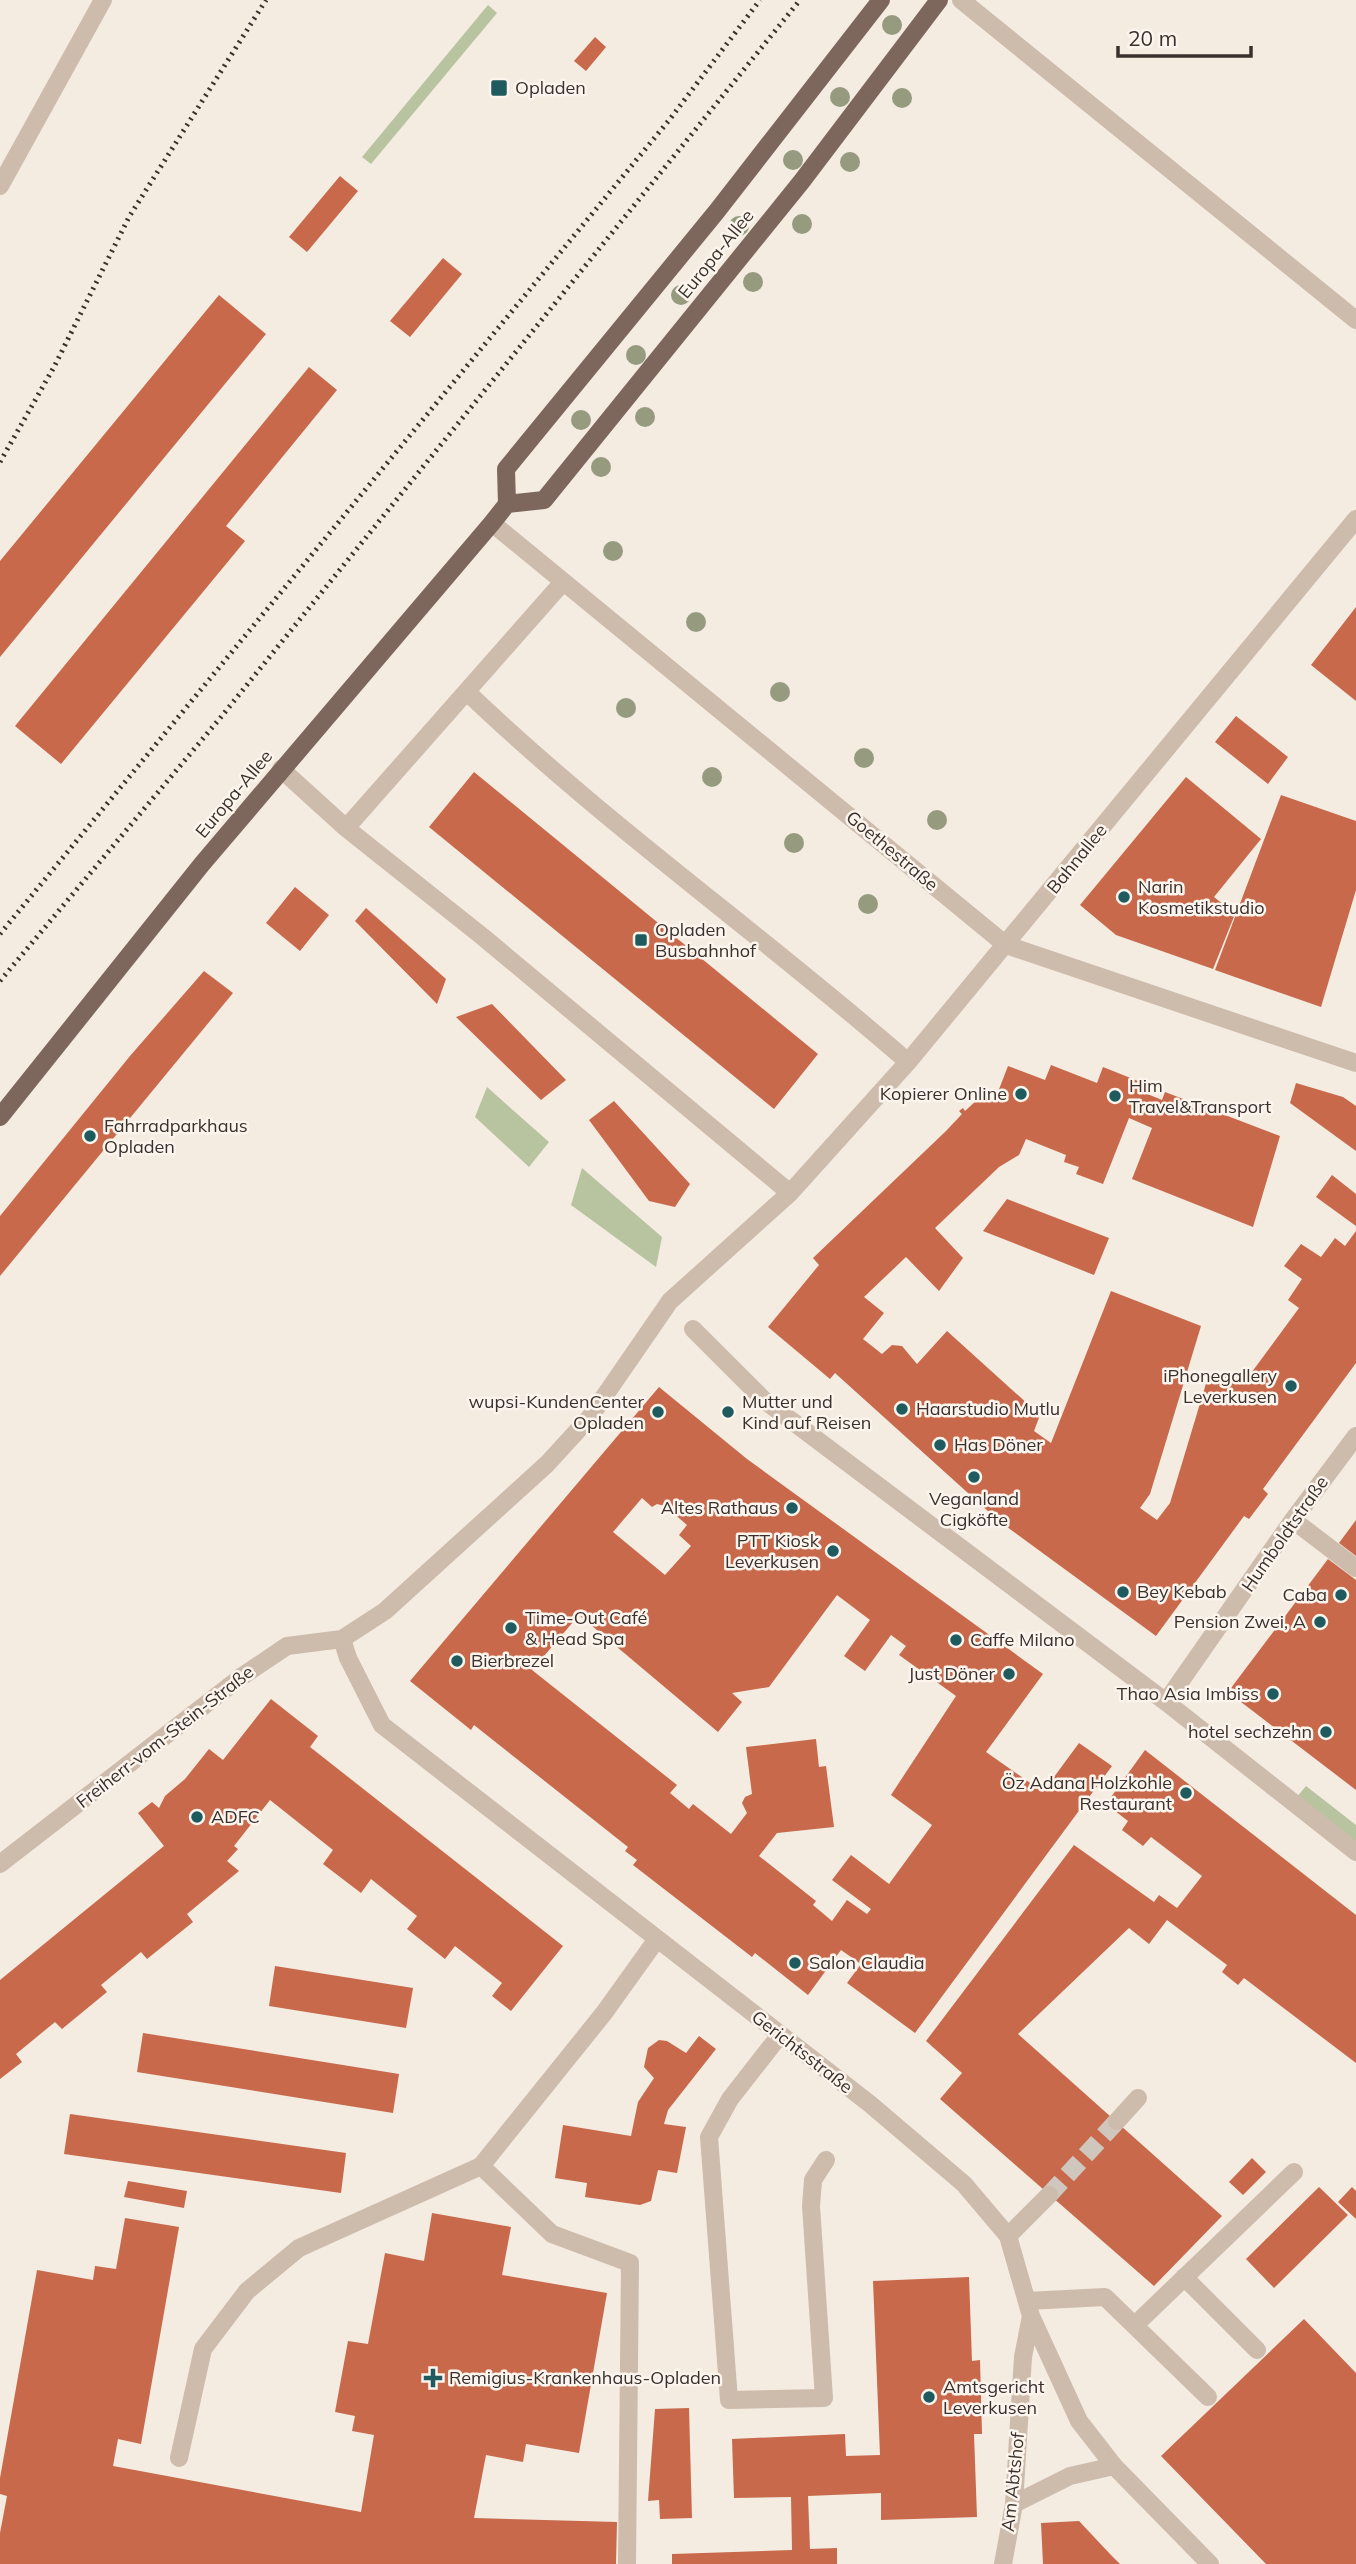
<svg xmlns="http://www.w3.org/2000/svg" width="1356" height="2564" font-family="Mulish,sans-serif">
  <style>
    .green { fill: #b8c4a0 }
    .building { fill: #c8694b; fill-rule: evenodd }
    .lines { fill: none; stroke-linecap: round; stroke-linejoin: round }
    .minor-tunnel { stroke: #cfc6bd; stroke-width: 18; stroke-dasharray: 18 9; stroke-linecap: butt }
    .minor { stroke: #cdbbac; stroke-width: 18 }
    .major { stroke: #7d675c; stroke-width: 18 }
    .rail { stroke: #3b302b; stroke-width: 5; stroke-dasharray: 2 5; stroke-linecap: butt }
    .tree { fill: #969b7f }
    .poi-dot { fill: #1f5a5e; stroke: #fbf5ee; stroke-width: 2.5 }
    .labels { text-anchor: middle; stroke-width: 5; stroke-linejoin: round; paint-order: stroke }
    .poi-label { font-size: 18px; fill: #3b302b; stroke: #fbf5ee; text-anchor: start }
    .street-label { font-size: 18px; fill: #3b302b; stroke: #fbf5ee }
  </style>
  <rect width="100%" height="100%" fill="#f4ebe1"/>
  <!-- green -->
  <path class="green" d="M488,5L497,13L371,164L362,157Z
    M487,1087L549,1142L529,1167L475,1117Z
    M582,1168L662,1237L656,1267L571,1205Z
    M1306,1786L1356,1825V1854L1291,1804Z"/>
  <!-- building -->
  <path class="building" d="M595,37L606,47L586,71L574,61Z
    M340,176L358,191L307,252L289,237Z
    M443,258L462,274L410,337L390,321Z
    M219,295L266,334L0,657V561Z
    M309,367L337,390L226,526L245,541L61,764L15,726Z
    M1356,607V701L1311,665Z
    M1236,716L1288,757L1268,784L1215,742Z
    M474,772L818,1054L774,1109L429,827Z
    M1186,777L1261,839L1214,897L1235,914L1213,969L1116,935L1080,905Z
    M1281,795L1356,821V890L1321,1007L1215,970Z
    M295,887L329,915L300,951L266,923Z
    M366,908L446,979L437,1004L355,921Z
    M204,971L233,993L0,1276V1216L130,1056Z
    M492,1004L566,1080L541,1100L456,1017Z
    M1051,1065L1097,1083L1103,1067L1143,1083L1140,1091L1162,1100L1165,1092L1280,1136L1253,1227L1132,1179L1152,1128L1129,1118L1103,1184L1076,1174L1079,1167L1064,1162L1066,1155L1026,1139L1019,1155L999,1167L935,1228L963,1258L939,1291L906,1257L864,1297L884,1313L863,1339L882,1354L892,1345L902,1346L917,1364L947,1331L1040,1415L1034,1431L1051,1443L1111,1291L1201,1326L1150,1494L1140,1508L1157,1520L1170,1503L1208,1377L1217,1384L1227,1371L1241,1381L1244,1378L1246,1380L1299,1308L1288,1300L1302,1279L1284,1266L1301,1244L1321,1257L1335,1238L1345,1246L1356,1231V1363L1263,1489L1268,1494L1249,1519L1244,1516L1156,1636L999,1521L835,1373L830,1379L768,1327L819,1265L813,1258L946,1131L962,1114L959,1111L963,1108L965,1111L989,1089L998,1092L1008,1066L1045,1080Z
    M1296,1083L1343,1097L1356,1106V1151L1290,1103Z
    M614,1101L690,1184L675,1207L649,1201L589,1120Z
    M1332,1175L1356,1194V1226L1316,1197Z
    M1007,1199L1109,1238L1094,1275L983,1231Z
    M659,1387L747,1459L1043,1674L986,1752L1043,1792L1079,1743L1112,1766L915,2033L847,1983L861,1964L841,1950L808,1995L755,1953L752,1957L633,1865L637,1860L625,1851L628,1847L474,1725L471,1730L410,1681ZM642,1498L652,1507L657,1504L665,1506L687,1525L679,1535L691,1546L665,1575L613,1532ZM837,1595L870,1620L844,1656L865,1671L891,1635L906,1646L899,1655L956,1696L891,1795L932,1825L889,1884L851,1855L832,1880L871,1909L867,1914L847,1900L832,1921L813,1905L816,1901L759,1856L777,1833L834,1827L826,1766L819,1767L816,1739L746,1747L752,1794L745,1797L742,1803L747,1813L731,1834L693,1804L689,1809L670,1793L677,1785L532,1670L579,1615L718,1732L742,1702L732,1693L769,1687Z
    M1356,1520V1556L1339,1543Z
    M1328,1559L1356,1580V1790L1228,1692Z
    M271,1699L318,1736L310,1747L563,1946L511,2011L492,1996L502,1983L455,1946L445,1959L407,1929L417,1916L371,1879L361,1893L323,1864L333,1850L270,1800L234,1846L238,1849L227,1861L239,1871L187,1914L193,1922L147,1959L141,1952L101,1985L107,1992L62,2029L55,2022L16,2054L22,2062L0,2079V1980L164,1846L138,1813L152,1802L159,1808L165,1796L185,1779L209,1749L223,1760Z
    M1145,1750L1356,1915V2063L1244,1978L1238,1985L1222,1972L1227,1965L1167,1920L1149,1944L1129,1928L1018,2034L1222,2216L1154,2286L940,2099L962,2073L926,2041L1074,1845L1154,1902L1159,1895L1177,1908L1202,1876L1151,1837L1143,1846L1122,1830L1128,1821L1106,1804Z
    M275,1966L413,1988L406,2028L269,2006Z
    M143,2033L399,2074L393,2113L137,2072Z
    M699,2036L716,2049L668,2110L664,2124L686,2127L677,2173L658,2170L651,2201L640,2205L585,2197L587,2183L555,2178L563,2125L631,2136L638,2102L654,2078L644,2067L648,2048L659,2040L667,2041L686,2053Z
    M70,2114L346,2153L341,2193L64,2154Z
    M1252,2158L1266,2172L1243,2195L1229,2182Z
    M128,2181L187,2191L184,2208L124,2197Z
    M1319,2187L1348,2215L1274,2288L1246,2259Z
    M1352,2187L1356,2191V2219L1338,2202Z
    M432,2213L511,2227L502,2275L607,2293L579,2453L526,2444L523,2462L486,2455L474,2518L617,2522L616,2564H0V2533L7,2496L0,2494V2478L37,2270L93,2280L95,2266L116,2269L125,2218L179,2227L141,2444L118,2439L113,2466L361,2512L374,2435L352,2431L355,2416L335,2412L348,2341L368,2344L385,2253L424,2261Z
    M969,2277L972,2361L980,2360L982,2434H974L977,2517L881,2520V2493L808,2496L810,2549L837,2548V2564H672V2554L792,2550L791,2497L734,2498L732,2439L845,2434L846,2456L880,2455L873,2281Z
    M1304,2319L1356,2373V2564H1266L1161,2456Z
    M689,2408L692,2518L660,2519L659,2500L648,2501L655,2409Z
    M1079,2521L1110,2554L1120,2564H1043L1041,2523Z"/>
  <g class="lines">
    <!-- minor-tunnel -->
    <path class="minor-tunnel" d="M1049,2195L1117,2121"/>
    <!-- minor -->
    <path class="minor" d="M961,0L1356,320
      M0,186L103,0
      M492,523L1006,945L1356,1063
      M467,692C606,825 764,936 908,1062
      M281,769L346,828L483,937L790,1193
      M346,828L563,582
      M693,1329L764,1400L1166,1702L1356,1852
      M1293,1520L1356,1568
      M342,1639L348,1658L382,1725L870,2104L964,2184L1008,2236L1031,2316L1079,2421L1114,2466L1210,2564
      M1166,1702L1293,1520L1356,1436
      M0,1864L241,1677L287,1646L342,1639L385,1611L547,1464L590,1417L670,1301L790,1193L908,1062L1356,519
      M780,2035L730,2099L709,2137L729,2400L824,2398L811,2206L813,2180L826,2160
      M1117,2121L1138,2098
      M481,2166L552,2234L630,2263L627,2564
      M1008,2236L1049,2195
      M1184,2277L1257,2350
      M1027,2301L1105,2297L1208,2397
      M1135,2325L1294,2172
      M179,2458L203,2349L247,2291L299,2248L481,2166L604,2013L657,1939
      M1014,2504L1070,2476L1114,2466
      M1003,2564L1014,2504L1023,2357L1031,2316"/>
    <!-- major -->
    <path class="major" d="M507,504L544,500L802,181L939,0
      M0,1117L202,864L492,523L507,504L506,469L717,211L881,0"/>
    <!-- rail -->
    <path class="rail" d="M0,462L54,367L129,217L266,0
      M0,934L670,119L760,0
      M0,981L221,717L800,0"/>
  </g>
  <!-- trees -->
  <g class="tree">
    <circle cx="892" cy="25" r="10"/>
    <circle cx="840" cy="97" r="10"/>
    <circle cx="902" cy="98" r="10"/>
    <circle cx="793" cy="160" r="10"/>
    <circle cx="850" cy="162" r="10"/>
    <circle cx="802" cy="224" r="10"/>
    <circle cx="739" cy="226" r="10"/>
    <circle cx="753" cy="282" r="10"/>
    <circle cx="681" cy="295" r="10"/>
    <circle cx="636" cy="355" r="10"/>
    <circle cx="645" cy="417" r="10"/>
    <circle cx="581" cy="420" r="10"/>
    <circle cx="601" cy="467" r="10"/>
    <circle cx="613" cy="551" r="10"/>
    <circle cx="696" cy="622" r="10"/>
    <circle cx="780" cy="692" r="10"/>
    <circle cx="626" cy="708" r="10"/>
    <circle cx="864" cy="758" r="10"/>
    <circle cx="712" cy="777" r="10"/>
    <circle cx="937" cy="820" r="10"/>
    <circle cx="794" cy="843" r="10"/>
    <circle cx="868" cy="904" r="10"/>
  </g>
  <!-- markers -->
  <g class="poi-dot">
    <rect x="490" y="79" width="18" height="18" rx="3.5"/>
    <circle cx="1124" cy="897" r="7"/>
    <rect x="634" y="933" width="14" height="14" rx="3.5"/>
    <circle cx="1021" cy="1094" r="7"/>
    <circle cx="1115" cy="1096" r="7"/>
    <circle cx="90" cy="1136" r="7"/>
    <circle cx="1291" cy="1386" r="7"/>
    <circle cx="902" cy="1409" r="7"/>
    <circle cx="658" cy="1412" r="7"/>
    <circle cx="728" cy="1412" r="7"/>
    <circle cx="940" cy="1445" r="7"/>
    <circle cx="974" cy="1477" r="7"/>
    <circle cx="792" cy="1508" r="7"/>
    <circle cx="833" cy="1551" r="7"/>
    <circle cx="1123" cy="1592" r="7"/>
    <circle cx="1341" cy="1595" r="7"/>
    <circle cx="1320" cy="1622" r="7"/>
    <circle cx="511" cy="1628" r="7"/>
    <circle cx="956" cy="1640" r="7"/>
    <circle cx="457" cy="1661" r="7"/>
    <circle cx="1009" cy="1674" r="7"/>
    <circle cx="1273" cy="1694" r="7"/>
    <circle cx="1326" cy="1732" r="7"/>
    <circle cx="1186" cy="1793" r="7"/>
    <circle cx="197" cy="1817" r="7"/>
    <circle cx="795" cy="1963" r="7"/>
    <path d="M429.5 2367.5h7v7h7v7h-7v7h-7v-7h-7v-7h7z"/>
    <circle cx="929" cy="2397" r="7"/>
  </g>
  <g class="labels">
    <!-- poi labels -->
    <g class="poi-label">
      <text x="515" y="94">Opladen</text>
      <text x="1138" y="893">Narin<tspan x="1138" dy="21">Kosmetikstudio</tspan></text>
      <text x="655" y="936">Opladen<tspan x="655" dy="21">Busbahnhof</tspan></text>
      <text x="1129" y="1092">Him<tspan x="1129" dy="21">Travel&amp;Transport</tspan></text>
      <text x="1007" y="1100" text-anchor="end">Kopierer Online</text>
      <text x="104" y="1132">Fahrradparkhaus<tspan x="104" dy="21">Opladen</tspan></text>
      <text x="1277" y="1382" text-anchor="end">iPhonegallery<tspan x="1277" dy="21">Leverkusen</tspan></text>
      <text x="644" y="1408" text-anchor="end">wupsi-KundenCenter<tspan x="644" dy="21">Opladen</tspan></text>
      <text x="742" y="1408">Mutter und<tspan x="742" dy="21">Kind auf Reisen</tspan></text>
      <text x="916" y="1415">Haarstudio Mutlu</text>
      <text x="954" y="1451">Has Döner</text>
      <text x="974" y="1505" text-anchor="middle">Veganland<tspan x="974" dy="21">Cigköfte</tspan></text>
      <text x="778" y="1514" text-anchor="end">Altes Rathaus</text>
      <text x="819" y="1547" text-anchor="end">PTT Kiosk<tspan x="819" dy="21">Leverkusen</tspan></text>
      <text x="1137" y="1598">Bey Kebab</text>
      <text x="1327" y="1601" text-anchor="end">Caba</text>
      <text x="525" y="1624">Time-Out Café<tspan x="525" dy="21">&amp; Head Spa</tspan></text>
      <text x="1306" y="1628" text-anchor="end">Pension Zwei, A</text>
      <text x="970" y="1646">Caffe Milano</text>
      <text x="471" y="1667">Bierbrezel</text>
      <text x="995" y="1680" text-anchor="end">Just Döner</text>
      <text x="1259" y="1700" text-anchor="end">Thao Asia Imbiss</text>
      <text x="1312" y="1738" text-anchor="end">hotel sechzehn</text>
      <text x="1172" y="1789" text-anchor="end">Öz Adana Holzkohle<tspan x="1172" dy="21">Restaurant</tspan></text>
      <text x="211" y="1823">ADFC</text>
      <text x="809" y="1969">Salon Claudia</text>
      <text x="449" y="2384">Remigius-Krankenhaus-Opladen</text>
      <text x="943" y="2393">Amtsgericht<tspan x="943" dy="21">Leverkusen</tspan></text>
    </g>
    <!-- street labels -->
    <g class="street-label">
      <text transform="translate(716 254) rotate(-51)" y="6">Europa-Allee</text>
      <text transform="translate(234 794) rotate(-50)" y="6">Europa-Allee</text>
      <text transform="translate(892 851) rotate(40)" y="6">Goethestraße</text>
      <text transform="translate(1077 859) rotate(-51)" y="6">Bahnallee</text>
      <text transform="translate(1285 1534) rotate(-55)" y="6">Humboldtstraße</text>
      <text transform="translate(165 1737) rotate(-38)" y="6">Freiherr-vom-Stein-Straße</text>
      <text transform="translate(802 2052) rotate(38)" y="6">Gerichtsstraße</text>
      <text transform="translate(1013 2482) rotate(-84)" y="6">Am Abtshof</text>
    </g>
  </g>
  <!-- scale -->
  <path d="M1118 46v10h133v-10" fill="none" stroke="#3b302b" stroke-width="3.5"/>
  <text x="1128" y="46" font-size="21" fill="#3b302b" stroke="#fbf5ee" stroke-width="5" paint-order="stroke">20 m</text>
</svg>
